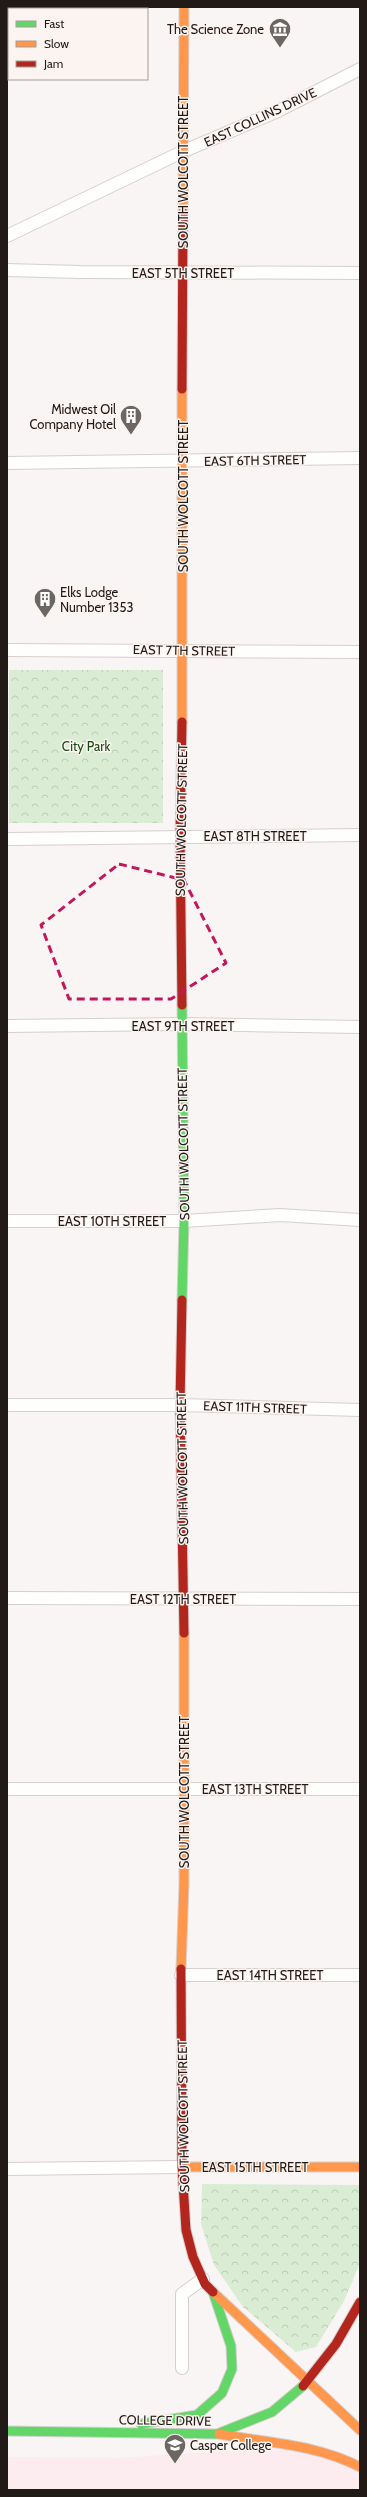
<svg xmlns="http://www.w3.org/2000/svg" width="367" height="2497" font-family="Cabin,sans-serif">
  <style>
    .education { fill: #fcecef }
    .park { fill: url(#park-crowns) }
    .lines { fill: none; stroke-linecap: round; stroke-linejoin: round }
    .street-casing { stroke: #d5d0ce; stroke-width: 14 }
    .fast-casing { stroke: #d5d0ce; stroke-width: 11 }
    .slow-casing { stroke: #d5d0ce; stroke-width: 11 }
    .jam-casing { stroke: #d5d0ce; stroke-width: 11 }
    .street { stroke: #fefefd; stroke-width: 12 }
    .fast { stroke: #63d668; stroke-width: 9 }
    .slow { stroke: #ff974d; stroke-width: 9 }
    .jam { stroke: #b3261e; stroke-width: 9 }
    .marked { fill: none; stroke: #c2185b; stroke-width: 3; stroke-dasharray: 8 5; stroke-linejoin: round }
    .labels { text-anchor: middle; stroke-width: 3; stroke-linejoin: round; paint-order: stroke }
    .poi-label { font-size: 13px; fill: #211a17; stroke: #fcf4f1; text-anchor: end }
    .street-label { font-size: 13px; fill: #211a17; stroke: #fcf4f1 }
    .park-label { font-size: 13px; fill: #174c0e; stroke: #fcf4f1 }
  </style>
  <defs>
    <pattern id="park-crowns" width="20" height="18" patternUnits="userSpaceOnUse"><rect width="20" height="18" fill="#daedd4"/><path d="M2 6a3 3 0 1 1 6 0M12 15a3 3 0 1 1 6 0" fill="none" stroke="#bbcbb5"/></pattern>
  </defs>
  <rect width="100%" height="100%" fill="#f9f5f4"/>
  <!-- education -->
  <path class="education" d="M271,2448L326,2457L360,2473V2490H7V2457L118,2458Z"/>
  <!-- park -->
  <path class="park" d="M9,670H163V823H9Z
    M202,2184L360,2185V2263L344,2301L316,2347L296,2352L243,2307L214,2265L201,2224Z"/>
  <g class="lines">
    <!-- street casing -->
    <g class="street-casing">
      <path id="street" d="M7,236L184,151L278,111L360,69
        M7,270L80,272L360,273
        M7,463L360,458
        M7,650L360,652
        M7,839L360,835
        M7,1026L182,1024L360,1027
        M7,1221H184L280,1215L360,1220
        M7,1405H180L360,1410
        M7,1598L360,1599
        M7,1789H360
        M181,1975H360
        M7,2169L182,2167
        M182,2368V2294L203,2279"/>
    </g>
    <!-- fast casing -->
    <g class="fast-casing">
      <path id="fast" d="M182,1005L184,1221L182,1300
        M141,2424L197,2415L222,2393L232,2369L231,2346L214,2295
        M7,2431L217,2434L272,2412L303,2386"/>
    </g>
    <!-- slow casing -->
    <g class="slow-casing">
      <path id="slow" d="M183,213L184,7
        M182,389V722
        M181,1969L184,1884V1633
        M182,2167H360
        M213,2292L360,2430
        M219,2434C267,2443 316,2444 360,2467"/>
    </g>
    <!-- jam casing -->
    <g class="jam-casing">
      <path id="jam" d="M182,389L183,213
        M182,1005L180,836L182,722
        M182,1300L180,1405L184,1633
        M181,1969L182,2167L186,2230L193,2257L205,2284L213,2292
        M303,2386L336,2344L360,2302"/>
    </g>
    <!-- street -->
    <use href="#street" class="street"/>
    <!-- fast -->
    <use href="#fast" class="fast"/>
    <!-- slow -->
    <use href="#slow" class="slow"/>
    <!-- jam -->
    <use href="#jam" class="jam"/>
  </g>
  <!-- marked area -->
  <path class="marked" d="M119,864L184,880L226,963L171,999H69L41,925Z"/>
  <!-- icons -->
  <defs>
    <g id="museum-pin" transform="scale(1.15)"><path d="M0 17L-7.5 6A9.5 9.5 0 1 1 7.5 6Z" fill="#6d6764" stroke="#fcf4f1"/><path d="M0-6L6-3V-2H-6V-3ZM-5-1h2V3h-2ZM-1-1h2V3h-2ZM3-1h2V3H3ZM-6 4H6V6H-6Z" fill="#fff"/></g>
    <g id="building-pin" transform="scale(1.15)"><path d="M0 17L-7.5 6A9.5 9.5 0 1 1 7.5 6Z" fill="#6d6764" stroke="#fcf4f1"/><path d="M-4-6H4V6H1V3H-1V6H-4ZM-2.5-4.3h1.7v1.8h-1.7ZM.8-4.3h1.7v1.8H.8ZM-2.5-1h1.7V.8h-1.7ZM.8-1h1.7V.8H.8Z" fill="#fff"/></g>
    <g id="university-pin" transform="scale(1.15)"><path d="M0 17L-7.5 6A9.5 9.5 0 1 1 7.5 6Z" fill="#6d6764" stroke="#fcf4f1"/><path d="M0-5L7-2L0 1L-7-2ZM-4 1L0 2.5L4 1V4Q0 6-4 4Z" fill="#fff"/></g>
  </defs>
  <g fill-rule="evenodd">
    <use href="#museum-pin" x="280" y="29"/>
    <use href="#building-pin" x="131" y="416"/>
    <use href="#building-pin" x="45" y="599"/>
    <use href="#university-pin" x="175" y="2445"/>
  </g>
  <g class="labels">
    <!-- poi labels -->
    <g class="poi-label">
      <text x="264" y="34">The Science Zone</text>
      <text x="116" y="414">Midwest Oil<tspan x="116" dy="15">Company Hotel</tspan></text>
      <text x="60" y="597" text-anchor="start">Elks Lodge<tspan x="60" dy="15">Number 1353</tspan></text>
      <text x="190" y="2450" text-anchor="start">Casper College</text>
    </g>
    <!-- street labels -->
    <g class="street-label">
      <text transform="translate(260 117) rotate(-25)" y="5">EAST COLLINS DRIVE</text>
      <text transform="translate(183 172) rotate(-90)" y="5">SOUTH WOLCOTT STREET</text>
      <text x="183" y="278">EAST 5TH STREET</text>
      <text transform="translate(255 460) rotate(-1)" y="5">EAST 6TH STREET</text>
      <text transform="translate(183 496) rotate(-90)" y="5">SOUTH WOLCOTT STREET</text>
      <text transform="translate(184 650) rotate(1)" y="5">EAST 7TH STREET</text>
      <text transform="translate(181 820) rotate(-89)" y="5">SOUTH WOLCOTT STREET</text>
      <text x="255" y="841">EAST 8TH STREET</text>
      <text x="183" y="1031">EAST 9TH STREET</text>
      <text transform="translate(183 1144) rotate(-91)" y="5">SOUTH WOLCOTT STREET</text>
      <text x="112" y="1226">EAST 10TH STREET</text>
      <text transform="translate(255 1407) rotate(2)" y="5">EAST 11TH STREET</text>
      <text transform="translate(182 1468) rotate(-91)" y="5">SOUTH WOLCOTT STREET</text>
      <text x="183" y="1604">EAST 12TH STREET</text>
      <text x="255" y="1794">EAST 13TH STREET</text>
      <text transform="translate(184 1792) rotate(-90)" y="5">SOUTH WOLCOTT STREET</text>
      <text x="270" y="1980">EAST 14TH STREET</text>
      <text transform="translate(183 2116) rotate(-91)" y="5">SOUTH WOLCOTT STREET</text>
      <text x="255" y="2172">EAST 15TH STREET</text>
      <text transform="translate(165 2420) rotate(1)" y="5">COLLEGE DRIVE</text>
    </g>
    <!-- park labels -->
    <g class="park-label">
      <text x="86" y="751">City Park</text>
    </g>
  </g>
  <!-- border -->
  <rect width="367" height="2497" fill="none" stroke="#211a17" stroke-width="16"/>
  <!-- legend -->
  <rect x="8" y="8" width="140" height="72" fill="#fcf4f1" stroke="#a49d9a"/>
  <rect x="16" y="21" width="20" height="6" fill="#63d668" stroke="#a49d9a"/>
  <text x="44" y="28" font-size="12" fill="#211a17">Fast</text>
  <rect x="16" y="41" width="20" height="6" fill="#ff974d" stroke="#a49d9a"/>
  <text x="44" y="48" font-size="12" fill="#211a17">Slow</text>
  <rect x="16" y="61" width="20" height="6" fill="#b3261e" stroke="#a49d9a"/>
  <text x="44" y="68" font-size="12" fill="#211a17">Jam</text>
</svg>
